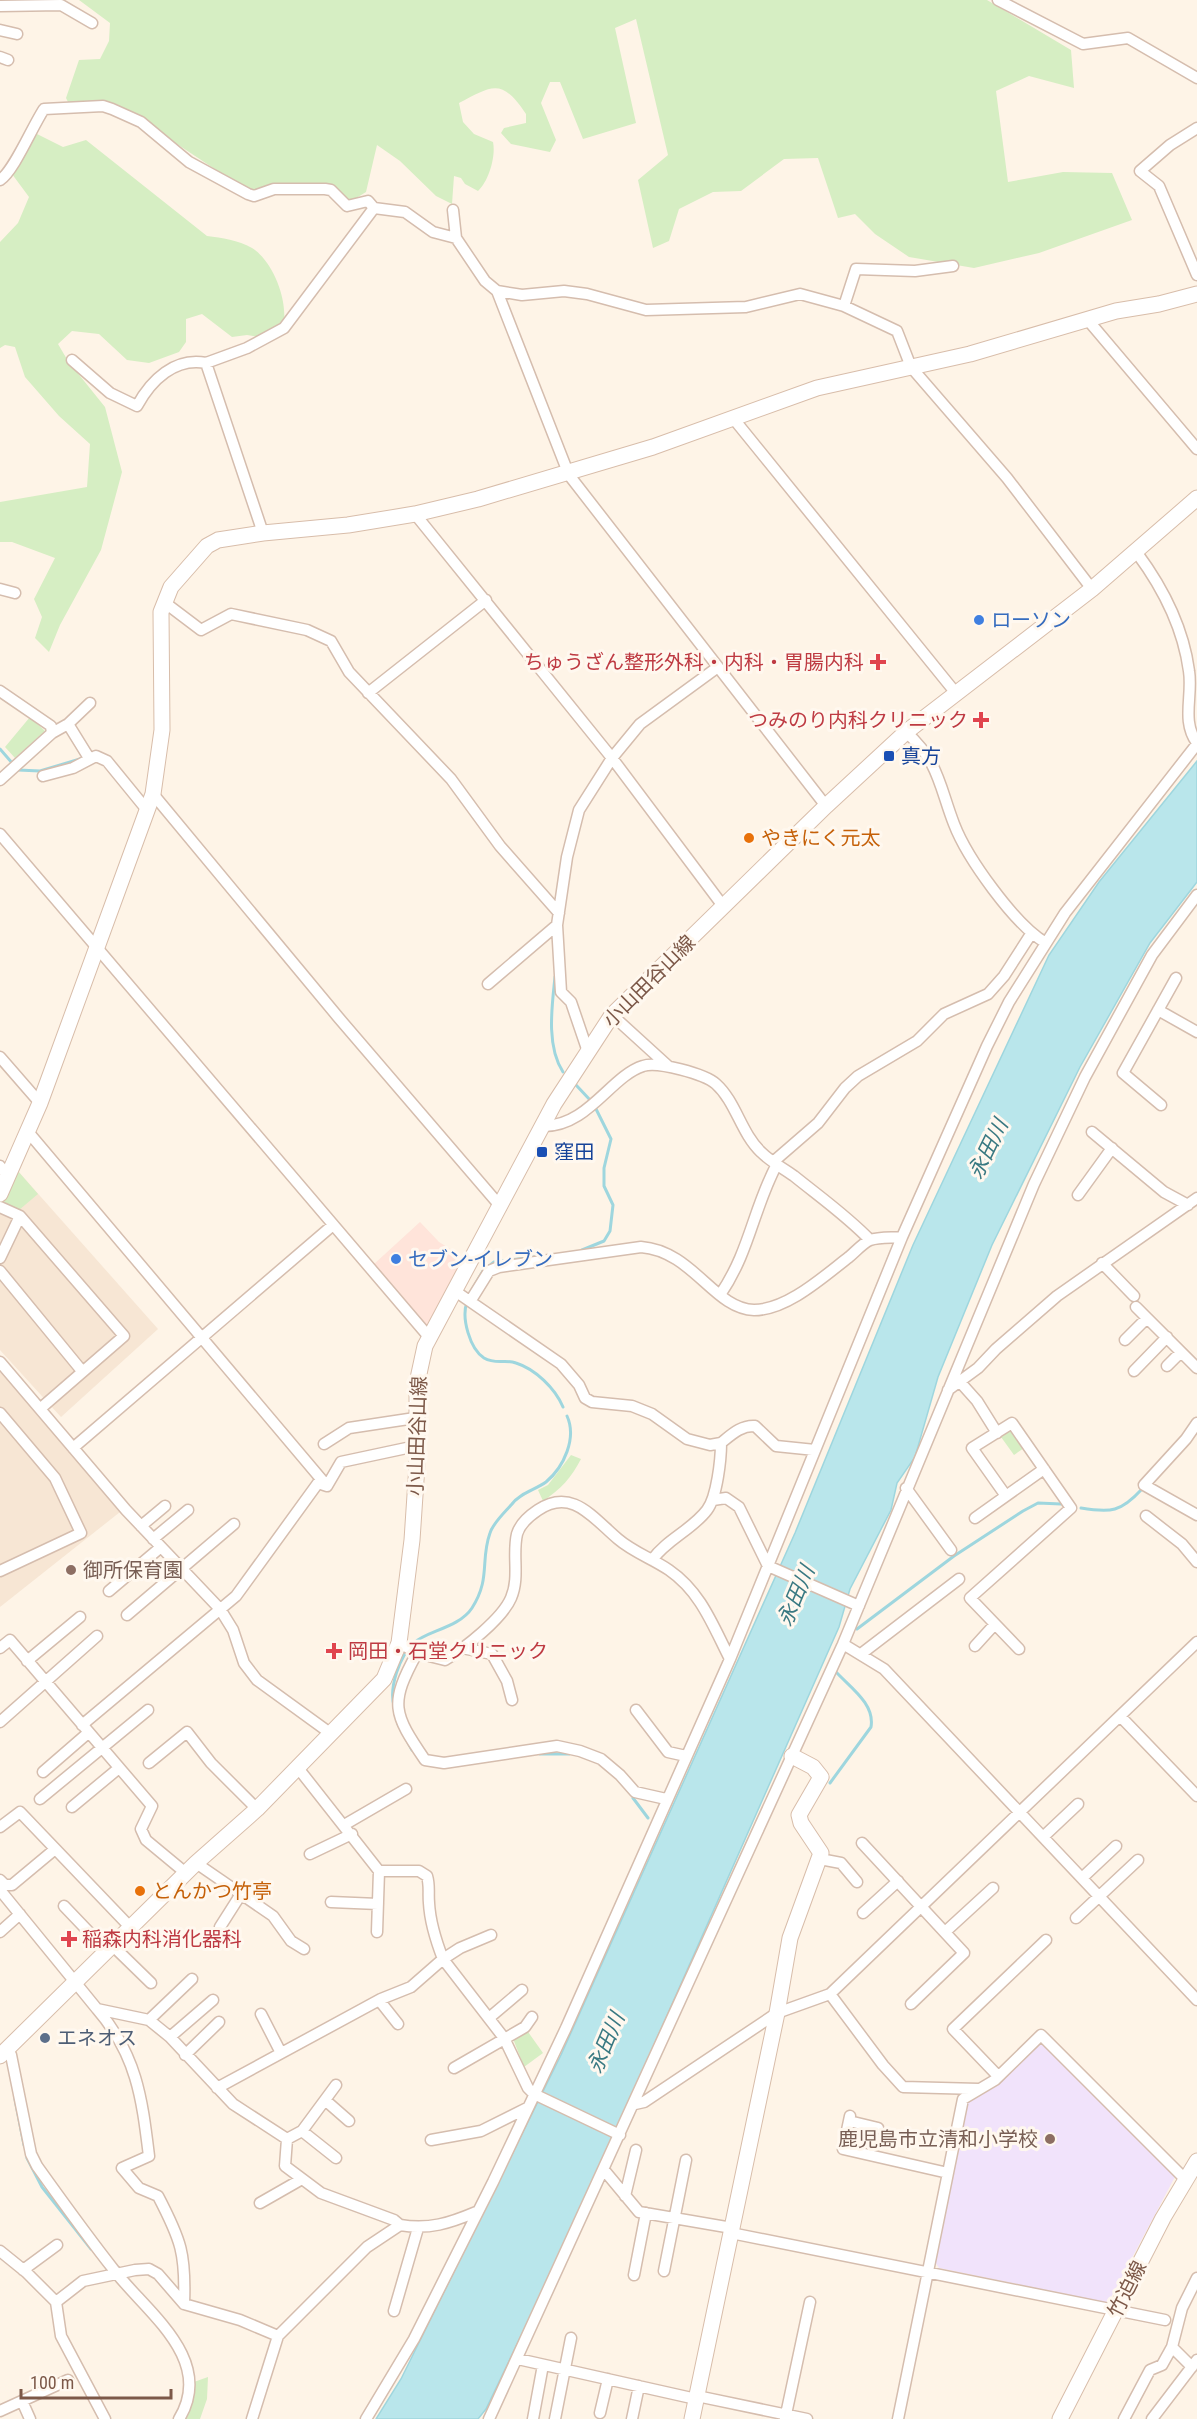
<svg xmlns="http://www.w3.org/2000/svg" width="1197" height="2419" font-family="'Roboto Condensed','Noto Sans JP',sans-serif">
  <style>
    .residential { fill: #f7e6d4 }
    .commercial { fill: #ffe4da }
    .education { fill: #f1e3fb }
    .green { fill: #d6eec3 }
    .water { fill: #b9e6eb; stroke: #9ed6de; stroke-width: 1.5 }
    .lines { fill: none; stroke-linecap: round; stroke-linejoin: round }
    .stream { stroke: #9ed6de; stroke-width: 3 }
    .street-casing { stroke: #d5bdae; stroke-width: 13 }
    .secondary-casing { stroke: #d8bdaa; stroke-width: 17 }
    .street { stroke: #fff; stroke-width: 10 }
    .secondary { stroke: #fff; stroke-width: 15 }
    .shop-dot { fill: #3f7fe0; stroke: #fff8ef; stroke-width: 2 }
    .health-dot { fill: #e0444e; stroke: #fff8ef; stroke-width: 2 }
    .transit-dot { fill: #1a4fb4; stroke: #fff8ef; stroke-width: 2 }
    .food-dot { fill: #e8710a; stroke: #fff8ef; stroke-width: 2 }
    .education-dot { fill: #8d6e63; stroke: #fff8ef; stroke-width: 2 }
    .service-dot { fill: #5c6f8a; stroke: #fff8ef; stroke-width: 2 }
    .labels { text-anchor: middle; stroke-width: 6; stroke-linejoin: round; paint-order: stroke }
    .shop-label { font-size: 20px; fill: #366cbe; stroke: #fff8ef; text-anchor: start }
    .health-label { font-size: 20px; fill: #be3a42; stroke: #fff8ef; text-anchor: end }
    .transit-label { font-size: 20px; fill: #164399; stroke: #fff8ef; text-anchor: start }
    .food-label { font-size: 20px; fill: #c56008; stroke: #fff8ef; text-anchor: start }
    .street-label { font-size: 20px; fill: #7c5848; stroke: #fff8ef }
    .education-label { font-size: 20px; fill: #785e54; stroke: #fff8ef; text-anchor: start }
    .service-label { font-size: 20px; fill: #4e5e75; stroke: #fff8ef; text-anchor: start }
    .water-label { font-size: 21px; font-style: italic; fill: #397982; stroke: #fff8ef }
  </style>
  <rect width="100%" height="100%" fill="#fef4e7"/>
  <!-- residential -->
  <path class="residential" d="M17,1170L158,1329L61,1417L0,1350V1208Z
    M0,1367L120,1512L0,1607Z"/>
  <!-- commercial -->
  <path class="commercial" d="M420,1222L439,1242L465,1258L427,1329L373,1265Z"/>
  <!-- education -->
  <path class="education" d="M1044,2043L1176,2175L1108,2303L939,2268L935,2262L967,2103L997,2083L1038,2044Z"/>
  <!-- green -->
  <path class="green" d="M79,0H987L1071,50L1074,88L1029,76L996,91L1008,182L1063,172L1112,173L1132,220L1039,253L974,268L909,257L875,234L855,214L838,218L818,158L784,159L741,191L713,192L679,209L669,241L653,248L638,180L668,155L636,19L615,28L636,123L583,139L560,82H550L541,103L556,140L550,152L511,144L501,133L504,128L526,123V114C502,78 493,85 459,103L463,122L474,134L493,142C496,156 489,181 478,191L465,184L461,178L454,176L452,204L436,196L400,161L377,145L366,192L353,200H345L338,190L248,191L124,109L70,106L66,98L79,60L100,59L109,41L110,23Z
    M35,133L63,147L86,140L207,236C222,238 238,240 252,248C274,262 289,303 283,327L259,337L247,335L232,337L202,314L186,319V342L179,352L149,363L127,360L99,334L72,331L58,344L68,361L105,407L122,472L101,550L60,625L49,652L35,638L42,617L34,599L55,558L12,542H0V502L87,487L90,444L59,416L25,377L15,347L5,345L0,348V242L18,223L29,197L12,174Z
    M30,717L45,731L15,758L5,747Z
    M17,1170L38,1194L19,1210L2,1203Z
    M1008,1432H1013L1024,1448L1014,1455L1001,1437Z
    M571,1455L581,1459C571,1478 561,1489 543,1501L538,1490L548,1485Z
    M526,2029L543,2053L524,2067L512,2036Z
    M208,2377L207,2399L200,2419H182L191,2383Z"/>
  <!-- water -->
  <path class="water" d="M1197,761V882L1150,943L1080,1067L992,1245L938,1377L915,1457L897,1483L891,1510L850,1589L839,1627L576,2221L486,2409L478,2419H376L401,2379L561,2055L795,1533L913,1245L1049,955L1099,882Z"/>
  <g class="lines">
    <!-- stream -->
    <path class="stream" d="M0,749L13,764
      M18,770L40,771L80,759
      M555,977C552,1006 546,1046 563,1072
      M576,1085L591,1101
      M582,1250L604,1241L610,1231L613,1205L604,1186V1168L611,1139L595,1107
      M488,1267L494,1262L534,1257
      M470,1293L483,1271
      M467,1302C461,1318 470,1349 484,1358C496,1365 505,1359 516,1363C535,1369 555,1388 563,1407
      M1081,1508C1111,1513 1121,1512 1142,1489
      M857,1629L954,1556L1023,1511L1038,1503L1061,1504
      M394,1706C389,1688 399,1656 414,1643C426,1631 459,1628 472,1608C491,1578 480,1561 490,1533C493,1523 505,1512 512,1504C520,1493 535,1490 546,1482C564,1467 577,1438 567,1416
      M398,1724L412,1750
      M540,1754H569
      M830,1783L871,1727C875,1704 851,1688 836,1672
      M633,1798L648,1818
      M15,2099L24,2145
      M27,2158L42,2187L91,2249"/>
    <!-- street casing -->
    <g class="street-casing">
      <path id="street" d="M998,0L1083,44L1128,38L1197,78
        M0,6L61,5L92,23
        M0,30L17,34
        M0,57L8,60
        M1197,128L1170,145L1140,171L1159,186L1197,275
        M0,180C14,171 32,127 44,109L103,106L112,109L141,122L189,162L248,194L254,196L274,189H325L331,190L347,206L368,201L374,208
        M453,210L456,238L485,281L497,291L522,295L564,291L587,294L646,310L746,307L800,294L844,306L897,331L911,367L1007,478L1092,589
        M497,291L569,475L826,806
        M844,306L856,269L915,271L953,266
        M1087,319L1197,449
        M72,360L110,393L137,406C151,380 175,357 206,363
        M733,418L955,692
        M415,514L612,758L723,906
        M263,533L206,363L247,348L284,328L374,208L405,212L433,232L456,238
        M1137,553C1163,588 1183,626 1189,671C1193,696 1181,721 1197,743
        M0,589L15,593
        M164,602L201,630L231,614L307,630L331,641L349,672L451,779L500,846L559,913
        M0,691L51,726L52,733L0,780
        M368,693L486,600
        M68,724L89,758
        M906,732C939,762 939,785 954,824C967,858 1015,925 1046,943
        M52,733L68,724L90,703
        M43,776L73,768L96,756L107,761L147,810
        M153,794L338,1017L501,1207
        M0,834L429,1337
        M488,984L557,925
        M1158,1010L1197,1032
        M612,1015L668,1066
        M587,1049L571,1002L561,992L557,925L567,857L579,810L612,758L640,724L718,667
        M0,1057L40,1103
        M1161,1105L1123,1073L1176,978
        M544,1126C588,1126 611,1076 643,1066C657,1061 705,1074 716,1084C736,1102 741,1133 761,1152C771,1162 783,1168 794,1176C820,1197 847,1216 870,1240
        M1092,1132L1164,1192L1188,1205
        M29,1133L327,1486
        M773,1162L818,1123L845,1088L858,1076L917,1041L944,1014L988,994L1004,976L1031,934
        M0,1166L8,1176
        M1078,1195L1112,1148
        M0,1207L20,1216L124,1336L41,1408
        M0,1258L20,1216
        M1102,1263L1134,1296
        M0,1271L82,1371
        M455,1291L561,1364L579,1385L585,1398L592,1402L632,1406L652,1414L687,1439L710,1445L721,1443
        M720,1295C750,1251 753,1209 777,1164
        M471,1300L489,1271L499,1267L641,1247C693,1251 714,1309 754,1310C787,1310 823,1277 849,1257C855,1252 863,1243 870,1240C879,1237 893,1238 902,1237
        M1136,1307L1197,1368
        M1125,1340L1147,1318
        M0,1362L126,1510L220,1609L233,1630L244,1663L257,1680L330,1733
        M1167,1366L1181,1352
        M1134,1371L1167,1337
        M960,1382L977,1401L997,1433
        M948,1390L978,1368L996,1349L1057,1296L1197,1198
        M0,1413L55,1478L81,1533L0,1571
        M1197,1423L1186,1439L1144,1485L1197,1515
        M324,1444L349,1428L415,1418
        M73,1448L333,1225
        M906,1488L951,1550
        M1006,1496L972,1448L1012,1423L1071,1508L970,1598L1019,1649
        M713,1500L726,1498L739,1507L768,1566L859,1606
        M1146,1516L1182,1544L1197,1562
        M975,1518L1044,1469
        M141,1526L165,1506
        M153,1539L188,1510
        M652,1560C667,1539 692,1530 707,1510C717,1497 721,1459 721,1443C731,1435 741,1425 755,1426L776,1446L815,1450
        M109,1591L161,1547
        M127,1615L234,1524
        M399,1643L417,1653L445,1660C465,1648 502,1619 511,1598C520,1577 512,1555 517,1534C520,1524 529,1516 538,1510C572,1487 593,1518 618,1539C633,1552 653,1559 669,1570C701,1592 713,1626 730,1659
        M843,1644L884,1669L1197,2000
        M975,1646L995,1624
        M0,1648L10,1640L152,1806L141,1829L146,1840L187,1874
        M462,1648L492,1654L507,1681L512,1700
        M417,1653C389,1704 393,1713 425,1760L444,1763L557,1746L580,1751L601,1759L620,1775L635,1792L666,1799
        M861,1654L959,1579
        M27,1661L80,1617
        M636,1710L668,1752L686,1756
        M1120,1716L1197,1796
        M0,1722L97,1636
        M82,1725L236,1596L318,1483L327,1486L341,1462L416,1446
        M149,1763L187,1732L211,1763L257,1809
        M298,1768L379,1871H419L427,1876C430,1886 428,1893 429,1903C430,1922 436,1941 443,1959L460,1948L491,1935
        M43,1772L88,1733
        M40,1799L148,1710
        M72,1807L119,1768
        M344,1825L406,1789
        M0,1827L20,1812L131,1928
        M1043,1837L1078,1804
        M862,1843L964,1953L911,2004
        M310,1854L352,1834
        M820,1859L841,1863L857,1882
        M196,1863L273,1916L291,1941L304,1949
        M1082,1878L1116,1846
        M0,1880L5,1885H12L54,1850
        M0,1890L97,2009L149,2020L170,2037L233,2104L287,2139L285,2166L321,2193L394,2220L400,2225
        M331,1902L378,1904
        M64,1906L107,1951
        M863,1913L898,1881
        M1076,1918L1138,1860
        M220,1927L241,1894
        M0,1932L20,1914
        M377,1932L379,1871
        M945,1932L993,1888
        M112,1945L151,1983
        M830,1994L883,2065L903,2087L979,2089
        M379,2000L398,2024
        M97,2009C137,2055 142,2099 149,2156L122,2168L139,2188L158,2196C181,2240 186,2254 184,2304
        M261,2014L281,2053
        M489,2018L522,1990
        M149,2020L192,1979
        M170,2037L213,2000
        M7,2049L11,2055L31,2154L37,2166C62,2201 87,2236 114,2270C145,2311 216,2359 179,2419
        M185,2055L219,2022
        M454,2068L525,2027L532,2017
        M998,2076L953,2029L1046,1940
        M217,2088L381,1999L411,1987L443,1959L504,2038L528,2088L534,2094L620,2135
        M325,2100L349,2121
        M635,2104L644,2102L777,2013L830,1994L1197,1642
        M850,2116L843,2149L948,2173
        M849,2121L878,2128
        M302,2131L336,2158
        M287,2139L302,2131L336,2085
        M431,2140L481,2131L527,2108
        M604,2170L639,2212L732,2228
        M625,2196L636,2150
        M260,2203L302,2179
        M731,2233L1165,2320
        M0,2251L26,2272L56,2302L61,2336L105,2419
        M23,2270L57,2245
        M664,2271L686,2160
        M634,2275L646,2213
        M56,2302L83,2281L135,2270L149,2269L158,2274L184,2304L240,2320L278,2336
        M394,2311L418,2228
        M1172,2347L1192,2367
        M518,2359L696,2399
        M697,2396L807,2419
        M22,2401L30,2419
        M0,2411L68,2380
        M600,2413L608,2379
        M252,2419L278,2336L367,2247L400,2225C429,2230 450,2223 476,2212
        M366,2419L414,2339L493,2182L566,2028L730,1659L902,1237L987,1046L1009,1002L1065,913L1197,744
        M489,2419L843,1644L1034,1184L1085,1077L1152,955L1197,895
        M533,2419L543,2365
        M555,2419L571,2338
        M632,2419L639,2386
        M785,2419L810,2302
        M898,2419L963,2099L995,2080L1041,2035L1185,2179
        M1124,2419L1150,2370L1162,2365L1172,2347L1182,2308L1197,2278
        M1152,2419L1197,2360"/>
    </g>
    <!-- secondary casing -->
    <g class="secondary-casing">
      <path id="secondary" d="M0,1194L40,1103L153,794L162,730L161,612L171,587L207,546L218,540L263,533L348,525L415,514L478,499L653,447L817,388L970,354L1116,311L1159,304L1197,294
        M0,2056L196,1863L257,1809L384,1679L399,1643L412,1540L417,1465V1383L425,1346L554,1104L612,1015L826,806L906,732L1092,589L1197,498
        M692,2419L777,2013L790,1938L821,1853L801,1823L799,1815L821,1777L813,1767L792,1756
        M1060,2419L1163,2218L1197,2161"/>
    </g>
    <!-- street -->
    <use href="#street" class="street"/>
    <!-- secondary -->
    <use href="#secondary" class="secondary"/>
  </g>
  <!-- markers -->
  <g class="shop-dot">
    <circle cx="979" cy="620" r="6"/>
    <circle cx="396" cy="1259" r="6"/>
  </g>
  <g class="health-dot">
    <path d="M875 653h6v6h6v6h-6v6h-6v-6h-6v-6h6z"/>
    <path d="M978 711h6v6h6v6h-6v6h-6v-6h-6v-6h6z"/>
    <path d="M331 1642h6v6h6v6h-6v6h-6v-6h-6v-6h6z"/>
    <path d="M66 1930h6v6h6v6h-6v6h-6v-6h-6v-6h6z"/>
  </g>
  <g class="transit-dot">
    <rect x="883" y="750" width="12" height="12" rx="3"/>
    <rect x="536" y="1146" width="12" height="12" rx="3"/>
  </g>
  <g class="food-dot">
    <circle cx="749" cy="838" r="6"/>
    <circle cx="140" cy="1891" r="6"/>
  </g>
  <g class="education-dot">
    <circle cx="71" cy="1570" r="6"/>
    <circle cx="1050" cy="2139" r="6"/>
  </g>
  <circle class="service-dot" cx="45" cy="2038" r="6"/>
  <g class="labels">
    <!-- shop labels -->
    <g class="shop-label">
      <text x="991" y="627">ローソン</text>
      <text x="408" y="1266">セブン-イレブン</text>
    </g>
    <!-- health labels -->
    <g class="health-label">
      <text x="864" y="669">ちゅうざん整形外科・内科・胃腸内科</text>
      <text x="968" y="727">つみのり内科クリニック</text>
      <text x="348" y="1658" text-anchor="start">岡田・石堂クリニック</text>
      <text x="82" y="1946" text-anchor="start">稲森内科消化器科</text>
    </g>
    <!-- transit labels -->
    <g class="transit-label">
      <text x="901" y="763">真方</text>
      <text x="554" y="1159">窪田</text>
    </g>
    <!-- food labels -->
    <g class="food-label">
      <text x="761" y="845">やきにく元太</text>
      <text x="152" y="1898">とんかつ竹亭</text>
    </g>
    <!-- street labels -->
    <g class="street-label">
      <text transform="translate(649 981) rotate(-45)" y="7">小山田谷山線</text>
      <text transform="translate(417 1436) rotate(-88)" y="7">小山田谷山線</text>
      <text transform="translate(1127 2289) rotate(-63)" y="7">竹迫線</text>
    </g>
    <!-- education labels -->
    <g class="education-label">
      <text x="83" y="1577">御所保育園</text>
      <text x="1038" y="2146" text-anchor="end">鹿児島市立清和小学校</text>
    </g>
    <!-- service labels -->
    <g class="service-label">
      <text x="57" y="2045">エネオス</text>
    </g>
    <!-- water labels -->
    <g class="water-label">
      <text transform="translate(988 1149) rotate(-64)" y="7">永田川</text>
      <text transform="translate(796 1596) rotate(-67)" y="7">永田川</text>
      <text transform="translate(606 2043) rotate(-67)" y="7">永田川</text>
    </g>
  </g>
  <!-- scale -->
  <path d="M21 2389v9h150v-9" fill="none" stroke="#7c5848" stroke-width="3"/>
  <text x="30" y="2389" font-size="18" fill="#7c5848" stroke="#fff8ef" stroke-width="4.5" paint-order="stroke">100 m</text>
</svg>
